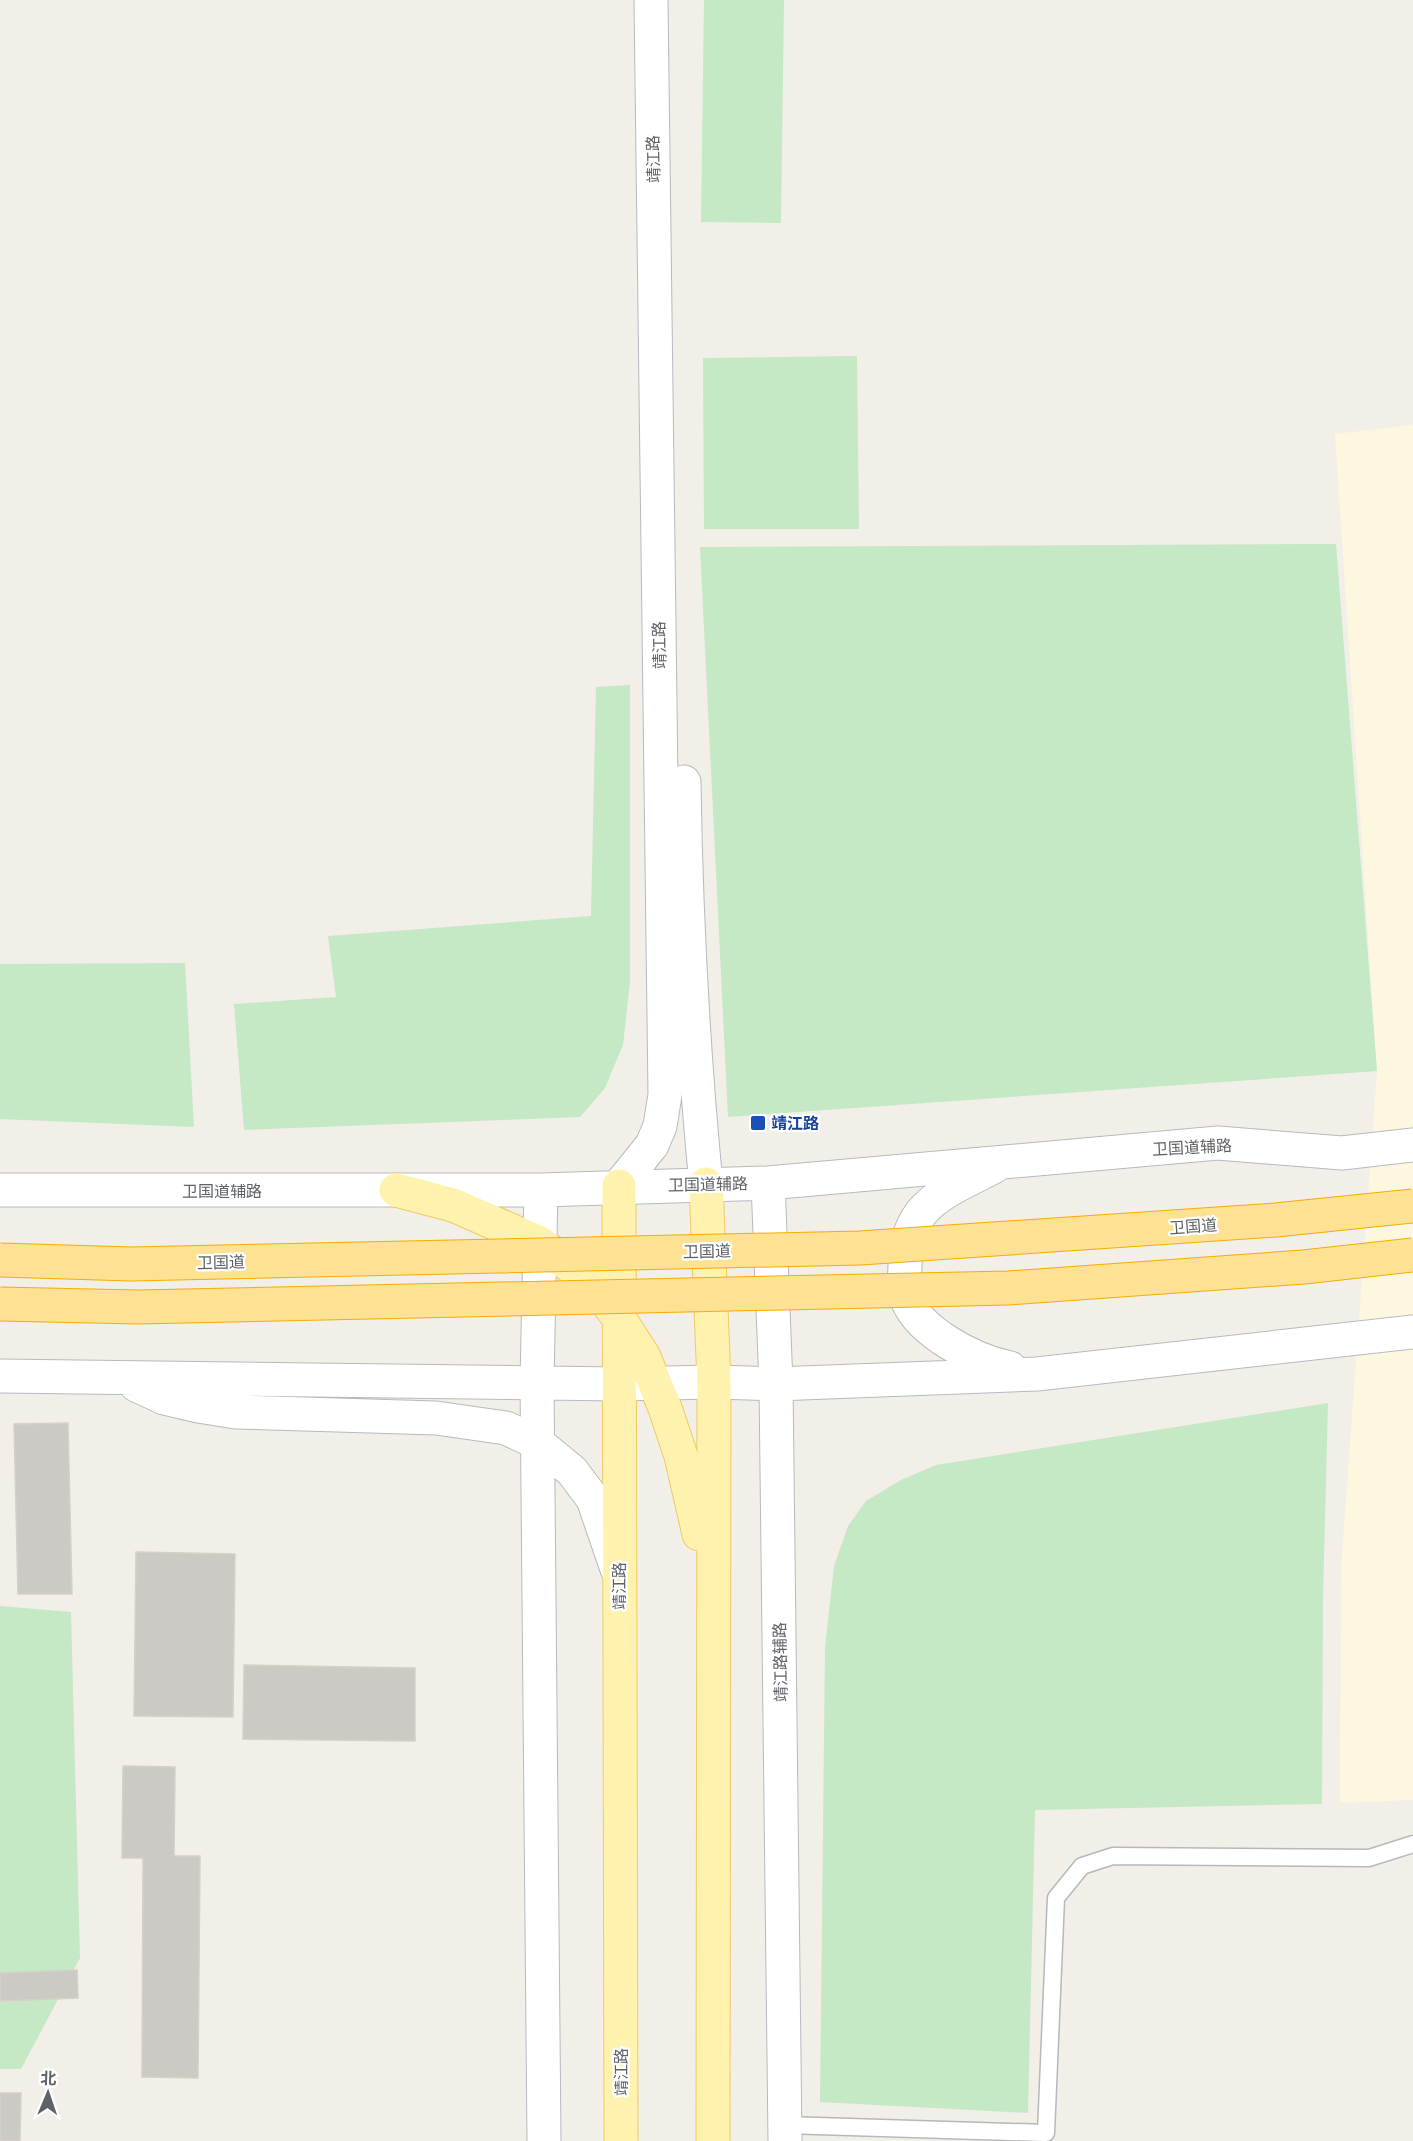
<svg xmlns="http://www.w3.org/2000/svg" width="1413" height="2141" font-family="'Golos Text','Noto Sans SC',sans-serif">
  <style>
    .commercial { fill: #fef7e0 }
    .green { fill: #c5e8c5 }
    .building { fill: #cccac5; stroke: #d6d1c6; stroke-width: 1.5 }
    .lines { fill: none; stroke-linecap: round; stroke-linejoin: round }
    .lane-casing { stroke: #b5b8bc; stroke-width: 19 }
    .secondary-casing { stroke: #b6babf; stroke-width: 35 }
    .primary-casing { stroke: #f2c960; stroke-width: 35 }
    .lane { stroke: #fff; stroke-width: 16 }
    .secondary { stroke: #fff; stroke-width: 33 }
    .primary { stroke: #fff2af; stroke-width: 33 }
    .highway-bridge-casing { stroke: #f9ab00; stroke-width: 35; stroke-linecap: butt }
    .highway-bridge { stroke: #fde293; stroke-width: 33 }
    .transit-dot { fill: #1a4fb4; stroke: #fff; stroke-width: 2 }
    .labels { text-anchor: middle; stroke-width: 4.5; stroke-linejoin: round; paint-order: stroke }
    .street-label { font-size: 16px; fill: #5f6368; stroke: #fff }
    .transit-label { font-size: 16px; font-weight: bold; fill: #164399; stroke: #fff; text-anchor: start }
  </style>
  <rect width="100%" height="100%" fill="#f1efe8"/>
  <!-- commercial -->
  <path class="commercial" d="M1413,425V1800L1340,1803L1341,1569L1377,1071L1335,434Z"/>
  <!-- green -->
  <path class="green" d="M704,0H784L781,223L701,222Z
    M857,356L859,529H704L703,358Z
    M1336,544L1377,1071L728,1117L700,547Z
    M630,685V981L623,1045L605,1088L580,1117L244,1130L234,1004L336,997L328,936L591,916L596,687Z
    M185,963L194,1127L0,1119V964Z
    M1328,1403L1323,1598L1322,1804L1035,1810L1028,2113L820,2102L825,1648L834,1566L848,1526L866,1501L901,1480L936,1465Z
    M0,1606L71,1612L80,1958L21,2069H0Z"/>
  <!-- building -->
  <path class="building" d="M68,1423L72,1594H18L14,1424Z
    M136,1552L235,1554L233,1717L134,1716Z
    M244,1665L415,1668V1741L243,1739Z
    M123,1766L175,1767L174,1856H200L198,2078L142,2077L143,1858H122Z
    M77,1970L78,1998L0,2001V1973Z
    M0,2093H21L20,2141H0Z"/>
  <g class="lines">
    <!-- lane casing -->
    <g class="lane-casing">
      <path id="lane" d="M785,2125L1046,2133L1056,1898L1082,1866L1113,1856L1369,1858L1413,1844"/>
    </g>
    <!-- secondary casing -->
    <g class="secondary-casing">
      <path id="secondary" d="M684,782C686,916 693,1050 706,1184
        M995,1166C970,1180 939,1191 921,1213C910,1228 905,1247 905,1265C905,1274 903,1285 905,1293C914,1331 975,1361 1010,1368
        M768,1183L776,1384L785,2141
        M619,1186L652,1145L660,1126L665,1095L651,0
        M0,1190H541L768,1183L1218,1143L1342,1153L1413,1145
        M541,1190L537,1382L544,2141
        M0,1376L619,1384L714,1382L776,1384L1037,1374L1413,1332
        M136,1385L164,1398L198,1406L236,1412L436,1418L506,1428L538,1443L572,1471L593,1499L617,1569"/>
    </g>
    <!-- primary casing -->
    <g class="primary-casing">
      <path id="primary" d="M706,1184L714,1382L713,2141
        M619,1186L621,2141
        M396,1190L453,1205L540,1243L591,1282L619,1318L644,1357L665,1408L681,1456L699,1534"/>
    </g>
    <!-- lane -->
    <use href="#lane" class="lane"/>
    <!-- secondary -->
    <use href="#secondary" class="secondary"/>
    <!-- primary -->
    <use href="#primary" class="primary"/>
    <!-- highway-bridge casing -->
    <g class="highway-bridge-casing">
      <path id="highway-bridge" d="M0,1260L131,1264L860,1248L1276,1220L1413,1206
        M0,1304L138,1307L1008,1288L1304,1267L1413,1255"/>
    </g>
    <!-- highway-bridge -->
    <use href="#highway-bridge" class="highway-bridge"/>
  </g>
  <!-- markers -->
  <rect class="transit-dot" x="750" y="1115" width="16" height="16" rx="3"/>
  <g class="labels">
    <!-- street labels -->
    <g class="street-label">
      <text transform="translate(653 159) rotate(-91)" y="6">靖江路</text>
      <text transform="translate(659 645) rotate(-91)" y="6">靖江路</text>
      <text transform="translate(1192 1147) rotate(-3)" y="6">卫国道辅路</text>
      <text transform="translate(708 1184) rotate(-1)" y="6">卫国道辅路</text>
      <text x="222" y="1197">卫国道辅路</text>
      <text transform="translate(1193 1226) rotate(-4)" y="6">卫国道</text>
      <text transform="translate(707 1251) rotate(-1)" y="6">卫国道</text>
      <text transform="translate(221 1262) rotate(-1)" y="6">卫国道</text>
      <text transform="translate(619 1586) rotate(-90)" y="6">靖江路</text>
      <text transform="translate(780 1662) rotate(-91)" y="6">靖江路辅路</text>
      <text transform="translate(621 2072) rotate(-90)" y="6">靖江路</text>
    </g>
    <!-- transit labels -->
    <g class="transit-label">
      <text x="771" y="1129">靖江路</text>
    </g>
  </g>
  <!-- north arrow -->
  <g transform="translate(48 2093) rotate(2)" stroke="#ffffff" stroke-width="4.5" paint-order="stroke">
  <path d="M0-4.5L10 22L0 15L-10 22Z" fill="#5f6368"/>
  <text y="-9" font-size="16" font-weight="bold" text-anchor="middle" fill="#5f6368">北</text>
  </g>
</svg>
